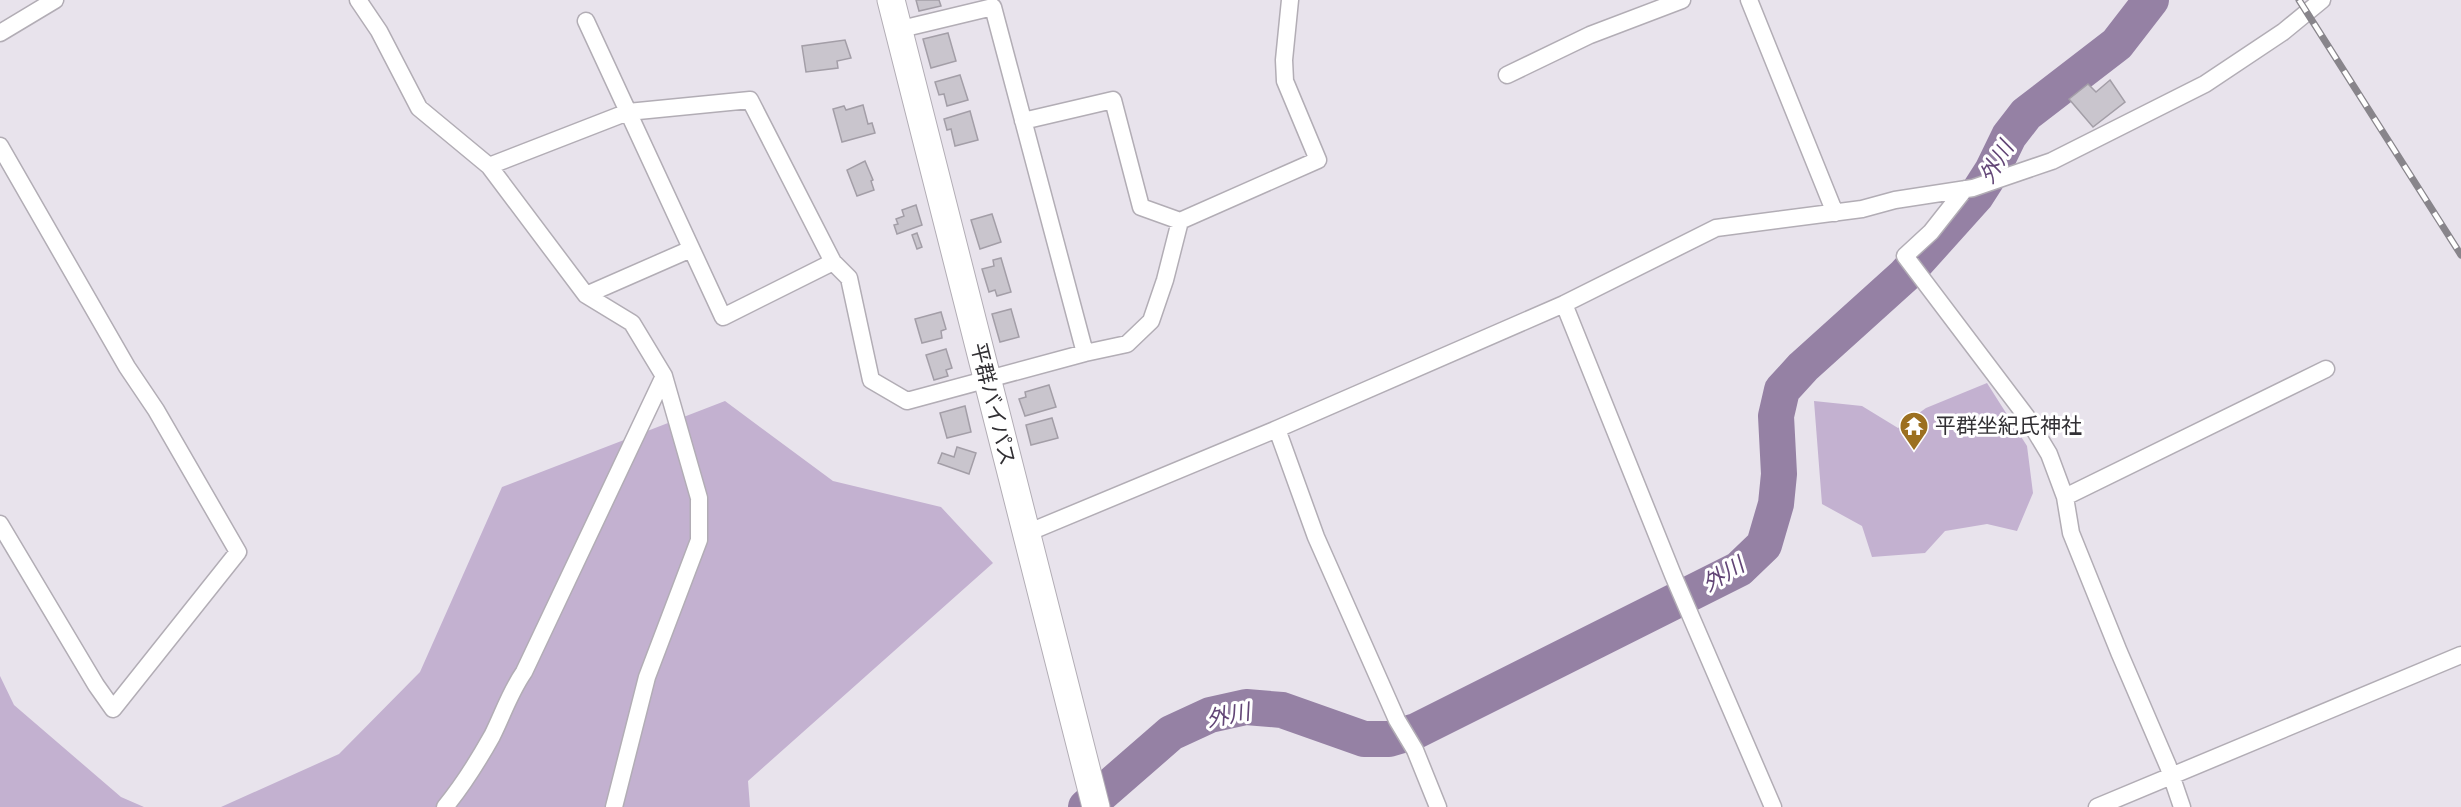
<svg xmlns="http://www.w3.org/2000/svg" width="2461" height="807" font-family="'Asap Condensed','Noto Sans JP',sans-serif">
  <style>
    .green { fill: #c3b1d0 }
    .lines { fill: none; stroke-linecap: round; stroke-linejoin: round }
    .river { stroke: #9581a4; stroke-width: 36 }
    .building { fill: #c9c5cd; stroke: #a39ea7; stroke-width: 1.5 }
    .minor-casing { stroke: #b2adb5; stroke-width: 19 }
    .trunk-casing { stroke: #b2adb5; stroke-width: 29 }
    .minor { stroke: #fff; stroke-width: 16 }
    .trunk { stroke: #fff; stroke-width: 27 }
    .rail-casing { stroke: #88858b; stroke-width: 7 }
    .rail { stroke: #fff; stroke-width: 4.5; stroke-dasharray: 14; stroke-linecap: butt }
    .labels { text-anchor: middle; stroke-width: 6; stroke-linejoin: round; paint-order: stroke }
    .street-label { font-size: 21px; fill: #323034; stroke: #fff }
    .poi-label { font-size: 21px; fill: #323034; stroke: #fff; text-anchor: start }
    .water-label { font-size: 22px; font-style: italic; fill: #624576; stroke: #fff }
  </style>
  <rect width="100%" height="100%" fill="#e8e3ec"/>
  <!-- green -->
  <path class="green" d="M1987,383L2027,446L2033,493L2017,531L1987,524L1945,531L1925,553L1872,557L1862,526L1822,504L1814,401L1862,406L1898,428L1926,408Z
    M725,401L833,481L941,507L993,563L748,781L750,807H221L339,754L420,672L502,487Z
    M0,676L14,705L121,797L144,807H0Z"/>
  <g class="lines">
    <!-- river -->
    <path class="river" d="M1086,807L1171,733L1210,715L1246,707L1282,710L1364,739H1389L1416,731L1739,569L1764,545L1776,504L1779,474L1776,416L1782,390L1803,367L1905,275L1976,196L1992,171L2009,136L2026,114L2117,44L2151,0"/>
  </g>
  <!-- building -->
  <path class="building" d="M916,0H939L941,6L919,11Z
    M948,33L956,61L931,68L923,39Z
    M845,40L851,58L837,61L838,68L806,72L802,46Z
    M960,75L968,100L947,106L944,94L939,95L935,82Z
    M2110,80L2125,102L2093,127L2069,99L2088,84L2096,92Z
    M863,105L868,124L872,123L875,133L842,142L833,109L844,106L846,110Z
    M970,111L978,140L955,146L951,129L947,130L944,119Z
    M865,161L873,180L871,181L874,190L857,196L847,170Z
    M916,205L922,225L897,234L894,225L898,224L896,219L904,216L902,210Z
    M992,214L1001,242L980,249L971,220Z
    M917,233L922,247L917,249L912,235Z
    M1001,258L1011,292L997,296L995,290L989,292L982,269L994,266L993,260Z
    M1011,309L1019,337L1000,342L992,314Z
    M941,312L946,329L941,331L942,338L922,343L915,319Z
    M946,349L952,368L946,370L948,376L934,380L926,355Z
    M1049,385L1056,407L1025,416L1019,399L1026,397L1025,392Z
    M965,406L971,432L947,438L940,413Z
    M1052,418L1058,438L1031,445L1026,425Z
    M957,447L976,453L969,474L938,463L942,453L954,457Z"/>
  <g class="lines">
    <!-- minor casing -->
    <g class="minor-casing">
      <path id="minor" d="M358,0L379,31L419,108L489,166L586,295L632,323L664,376L699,498V540L647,677L614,807
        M1749,0L1835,213
        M586,21L723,317L833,262
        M897,30L993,7L1085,353
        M0,33L55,0
        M1507,75L1590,35L1682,0
        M1023,121L1113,100L1141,207L1180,221
        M0,146L127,367L156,410L238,552L113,709L96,685L0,524
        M489,166L628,112L750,100L833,262L849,278L871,380L907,401L1085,353L1127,344L1151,321L1165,280L1180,221L1318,160L1285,81L1284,60L1290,0
        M1965,189L1931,232L1905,256L2026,416L2049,454L2065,497L2071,533L2119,652L2168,766L2182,807
        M586,295L691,249
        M1564,304L1673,575L1773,807
        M1277,429L1316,537L1397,720L1415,750L1438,807
        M2065,497L2326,369
        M1027,533L1277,429L1564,304L1716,228L1862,209L1895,200L1973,188L2052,161L2205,84L2283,32L2322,0
        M445,807C463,785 478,761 492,736C503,714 510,692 524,672L664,376
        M2097,807L2461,655"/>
    </g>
    <!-- trunk casing -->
    <g class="trunk-casing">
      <path id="trunk" d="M891,0L1096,807"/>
    </g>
    <!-- minor -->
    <use href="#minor" class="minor"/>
    <!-- trunk -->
    <use href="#trunk" class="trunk"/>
    <!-- rail casing -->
    <g class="rail-casing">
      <path id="rail" d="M2299,0L2461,255"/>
    </g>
    <!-- rail -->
    <use href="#rail" class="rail"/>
  </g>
  <!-- icons -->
  <defs>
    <g id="temple-pin" transform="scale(1.5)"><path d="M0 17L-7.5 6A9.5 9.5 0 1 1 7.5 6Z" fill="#9c7020" stroke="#fff"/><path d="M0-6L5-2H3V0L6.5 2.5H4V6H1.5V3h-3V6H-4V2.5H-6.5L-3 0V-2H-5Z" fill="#fff"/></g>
  </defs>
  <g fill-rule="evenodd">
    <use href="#temple-pin" x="1914" y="426"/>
  </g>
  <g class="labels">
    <!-- street labels -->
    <g class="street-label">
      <text transform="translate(993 404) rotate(76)" y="7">平群バイパス</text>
    </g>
    <!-- poi labels -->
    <g class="poi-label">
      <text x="1935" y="433">平群坐紀氏神社</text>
    </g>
    <!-- water labels -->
    <g class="water-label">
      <text transform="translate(1996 162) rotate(-59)" y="8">外川</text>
      <text transform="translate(1723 574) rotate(-31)" y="8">外川</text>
      <text transform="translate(1228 715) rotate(-11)" y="8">外川</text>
    </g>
  </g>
</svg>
